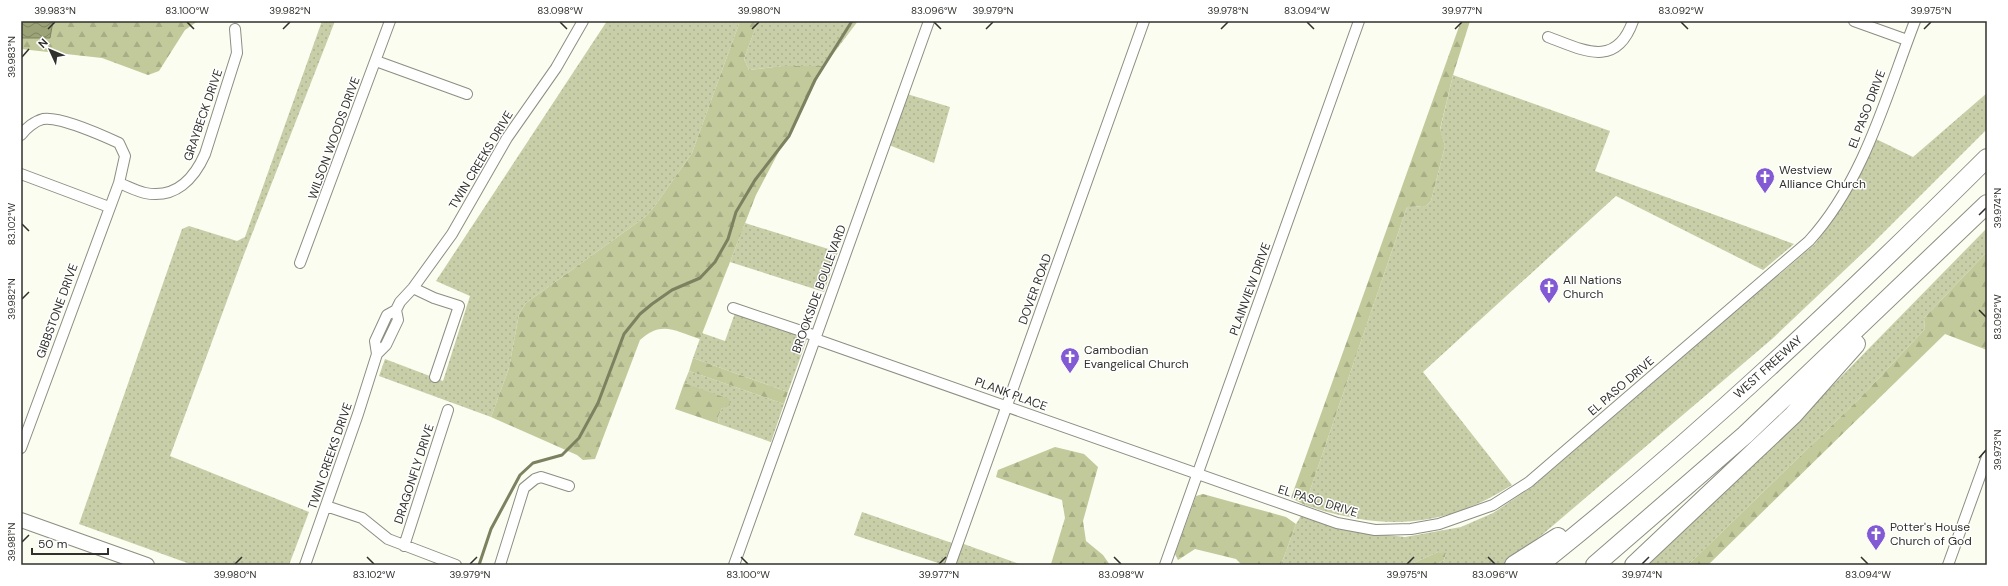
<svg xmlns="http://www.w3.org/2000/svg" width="2008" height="586" font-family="'DM Sans',sans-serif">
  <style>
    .grass { fill: url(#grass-dots) }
    .forest { fill: url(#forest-firs) }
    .water { fill: url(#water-waves); stroke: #7c8160 }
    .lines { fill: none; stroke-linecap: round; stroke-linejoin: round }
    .stream { stroke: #7c8160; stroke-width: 3 }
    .street-casing { stroke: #8c8e82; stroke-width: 12 }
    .secondary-casing { stroke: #8c8e82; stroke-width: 16 }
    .highway-casing { stroke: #8c8e82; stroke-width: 20 }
    .street { stroke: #fff; stroke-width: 10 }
    .secondary { stroke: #fff; stroke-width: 14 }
    .highway { stroke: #fff; stroke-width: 18 }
    .ticks { fill: none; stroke: #30312c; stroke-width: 1.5 }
    .labels { text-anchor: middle; stroke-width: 3; stroke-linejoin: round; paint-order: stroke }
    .street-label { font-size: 12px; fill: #30312c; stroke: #fff }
    .poi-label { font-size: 12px; fill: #30312c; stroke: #fff; text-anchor: start }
    .neatline { fill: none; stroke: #30312c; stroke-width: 1.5 }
    .ticks-label { font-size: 10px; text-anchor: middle; fill: #30312c }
  </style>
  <defs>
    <pattern id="grass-dots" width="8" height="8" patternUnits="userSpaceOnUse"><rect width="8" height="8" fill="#c8cea7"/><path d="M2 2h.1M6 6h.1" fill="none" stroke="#acb190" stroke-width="1.8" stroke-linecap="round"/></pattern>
    <pattern id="forest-firs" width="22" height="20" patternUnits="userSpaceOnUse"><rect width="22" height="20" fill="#c2c99a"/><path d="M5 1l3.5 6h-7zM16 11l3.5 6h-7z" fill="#a7ad85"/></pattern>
    <pattern id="water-waves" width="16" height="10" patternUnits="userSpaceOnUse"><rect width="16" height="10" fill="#9ca376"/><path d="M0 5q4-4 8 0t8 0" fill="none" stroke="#808561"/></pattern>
  </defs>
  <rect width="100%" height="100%" fill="#fafdf0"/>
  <!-- grass -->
  <path class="grass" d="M322,21H335L243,257L170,456L309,512L289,565H193L79,524L182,229L189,226L237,241L245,237Z
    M607,21H740L692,153L654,207L645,217L526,303L519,314L509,368L491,417L379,376L385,359L443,381L470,296L436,281Z
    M758,21H858L824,66H782L749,70L744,59Z
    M1453,75L1610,131L1595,171L1794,244L1763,270L1616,196L1423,372L1512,485C1444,529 1381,531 1305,505L1407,207L1426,206L1431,201L1445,146L1440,130Z
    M1987,93V129L1869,247L1772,339L1543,534L1503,565H1435L1444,560L1446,554L1438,552L1409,565H1281L1296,524L1301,516L1337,529L1405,537L1461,527L1493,513L1532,487L1815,244C1845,207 1857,182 1874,138L1913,157Z
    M907,94L950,107L934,163L889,145Z
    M745,223L838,252L824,292L730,262Z
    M1987,228V252L1924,318L1925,329L1860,398L1688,565H1645L1782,437Z
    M735,313L807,339L788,392L693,358L702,333L725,341Z
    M689,371L784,404L771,442L719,424L718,417L722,408L684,383Z
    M862,512L952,543L944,565L854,535Z
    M961,543L1022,565H953Z"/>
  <!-- forest -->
  <path class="forest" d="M53,21H198L185,30L159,71L148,75L102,58L21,49V38H50Z
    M740,21H758L744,59L749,70L782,66H824L756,195L700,339C675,331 662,320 640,340L595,459L583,460L577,455L491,417L509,368L519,314L526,303L645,217L654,207L692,153Z
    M1461,21H1470L1453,75L1440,129L1445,146L1431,201L1426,206L1407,207L1305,505L1291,498Z
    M1987,252V350L1945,334L1708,565H1688L1860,398L1925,329L1924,318Z
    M693,358L788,392L784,404L689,371Z
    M684,383L729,399L730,405L722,408L718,417L719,424L675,409Z
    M1055,447L1084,454L1098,467L1083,521L1086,541L1103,555L1110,565H1048L1051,564L1065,518L1062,500L996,477L998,470Z
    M1203,494L1286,517L1296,524L1281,565H1242L1236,559L1195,549L1178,560L1175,554L1196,496Z
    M1438,552L1446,553L1444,560L1435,565H1409Z"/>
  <!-- water -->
  <path class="water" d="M21,21H53L50,38H21Z"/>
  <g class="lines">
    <!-- stream -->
    <path class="stream" d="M479,565L491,529L520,475L533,463L562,455L579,438L598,403L624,334L640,314L652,304L672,290L700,278L715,262L728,239L736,212L755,180L789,136L815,80L852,21"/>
    <!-- street casing -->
    <g class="street-casing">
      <path id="street" d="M1854,21L1907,40
        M1548,37C1583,50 1616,69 1633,21
        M376,61L467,94
        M21,135C26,128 35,121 43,119C59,116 104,136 119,143L125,156L119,183L21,448
        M21,174L109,207
        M119,183C127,186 136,191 145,193C175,199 194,179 205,154L237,53L235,29
        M300,263L390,21
        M413,288L434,298L459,306L435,377
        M733,308L816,336
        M815,339L1337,523L1375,530L1411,529L1439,524L1493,505L1529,482L1809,241C1864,181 1886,96 1915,21
        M377,354L386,345L398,320L396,310L400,302L413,288L452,234L507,138L556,68L583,21
        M326,506L362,518L388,539L456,565
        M404,546L448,410
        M305,565L358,414L377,354L375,341L387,315L396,310
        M500,565L524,488L535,479L541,477L569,486
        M734,565L929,21
        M950,565L1144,21
        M1165,565L1359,21
        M1948,565L1987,457"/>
    </g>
    <!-- secondary casing -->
    <g class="secondary-casing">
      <path id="secondary" d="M21,520L147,565"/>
    </g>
    <!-- highway casing -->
    <g class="highway-casing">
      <path id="highway" d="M1514,565L1558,537
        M1539,565C1697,439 1844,300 1987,158
        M1595,565L1745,435L1987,204
        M1634,565L1793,415L1856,344"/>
    </g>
    <!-- street -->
    <use href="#street" class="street"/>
    <!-- secondary -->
    <use href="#secondary" class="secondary"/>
    <!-- highway -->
    <use href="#highway" class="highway"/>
  </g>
  <!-- ticks -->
  <path class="ticks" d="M187,22L194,29M560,22L567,29M934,22L941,29M1307,22L1314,29M1681,22L1688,29M48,29L55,22M283,29L290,22M752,29L759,22M986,29L993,22M1221,29L1228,22M1455,29L1462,22M1924,29L1931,22M22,57L29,49M1979,215L1986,208M22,224L29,231M22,299L29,292M1979,310L1986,317M1979,458L1986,450M22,542L29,535M367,557L374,564M741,557L748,564M1114,557L1121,564M1488,557L1495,564M1861,557L1868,564M235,564L242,557M470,564L477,557M939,564L946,557M1407,564L1414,557M1642,564L1649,557"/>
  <!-- icons -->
  <defs>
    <g id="church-pin" transform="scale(1)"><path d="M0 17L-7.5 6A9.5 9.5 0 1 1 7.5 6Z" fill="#825ad4" stroke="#fff"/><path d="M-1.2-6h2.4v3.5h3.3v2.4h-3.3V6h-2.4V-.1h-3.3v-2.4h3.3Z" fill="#fff"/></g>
  </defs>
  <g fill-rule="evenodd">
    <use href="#church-pin" x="1765" y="177"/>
    <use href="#church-pin" x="1549" y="287"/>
    <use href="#church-pin" x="1070" y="357"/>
    <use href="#church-pin" x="1876" y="534"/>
  </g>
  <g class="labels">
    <!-- street labels -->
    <g class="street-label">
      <text transform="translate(1867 109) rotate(-69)" y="4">EL PASO DRIVE</text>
      <text transform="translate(203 115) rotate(-71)" y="4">GRAYBECK DRIVE</text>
      <text transform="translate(334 138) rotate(-70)" y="4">WILSON WOODS DRIVE</text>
      <text transform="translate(481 160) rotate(-59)" y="4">TWIN CREEKS DRIVE</text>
      <text transform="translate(819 289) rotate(-70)" y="4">BROOKSIDE BOULEVARD</text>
      <text transform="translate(1035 289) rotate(-70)" y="4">DOVER ROAD</text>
      <text transform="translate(1250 289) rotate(-70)" y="4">PLAINVIEW DRIVE</text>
      <text transform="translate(57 311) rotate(-70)" y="4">GIBBSTONE DRIVE</text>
      <text transform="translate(1768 367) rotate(-42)" y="4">WEST FREEWAY</text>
      <text transform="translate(1621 386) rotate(-41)" y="4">EL PASO DRIVE</text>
      <text transform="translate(1011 394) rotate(20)" y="4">PLANK PLACE</text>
      <text transform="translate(330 456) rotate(-71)" y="4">TWIN CREEKS DRIVE</text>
      <text transform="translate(414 474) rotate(-72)" y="4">DRAGONFLY DRIVE</text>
      <text transform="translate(1318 501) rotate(17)" y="4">EL PASO DRIVE</text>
    </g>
    <!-- poi labels -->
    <g class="poi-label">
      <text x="1779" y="174">Westview<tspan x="1779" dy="14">Alliance Church</tspan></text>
      <text x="1563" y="284">All Nations<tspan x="1563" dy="14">Church</tspan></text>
      <text x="1084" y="354">Cambodian<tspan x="1084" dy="14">Evangelical Church</tspan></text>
      <text x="1890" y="531">Potter's House<tspan x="1890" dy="14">Church of God</tspan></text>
    </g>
  </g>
  <!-- border -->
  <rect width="2008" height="586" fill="none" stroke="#ffffff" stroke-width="44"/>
  <!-- north arrow -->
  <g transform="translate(50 50) rotate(314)" stroke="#ffffff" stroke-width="3" paint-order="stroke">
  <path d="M0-3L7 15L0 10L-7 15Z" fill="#30312c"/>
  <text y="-6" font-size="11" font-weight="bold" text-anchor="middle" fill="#30312c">N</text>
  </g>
  <!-- scale -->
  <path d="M32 548v6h76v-6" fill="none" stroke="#30312c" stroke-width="2"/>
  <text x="38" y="548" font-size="12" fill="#30312c" stroke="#ffffff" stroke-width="3" paint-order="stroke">50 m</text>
  <rect x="22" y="22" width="1964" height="542" class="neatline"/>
  <g class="ticks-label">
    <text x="55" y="14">39.983°N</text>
    <text x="187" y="14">83.100°W</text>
    <text x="290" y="14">39.982°N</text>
    <text x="560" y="14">83.098°W</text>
    <text x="759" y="14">39.980°N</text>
    <text x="934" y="14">83.096°W</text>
    <text x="993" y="14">39.979°N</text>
    <text x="1228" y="14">39.978°N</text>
    <text x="1307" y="14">83.094°W</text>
    <text x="1462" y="14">39.977°N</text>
    <text x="1681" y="14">83.092°W</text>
    <text x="1931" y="14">39.975°N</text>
    <text transform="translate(11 57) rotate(-90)" y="4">39.983°N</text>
    <text transform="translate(1997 208) rotate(-90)" y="4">39.974°N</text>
    <text transform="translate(11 224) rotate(-90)" y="4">83.102°W</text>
    <text transform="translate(11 299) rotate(-90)" y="4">39.982°N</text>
    <text transform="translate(1997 317) rotate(-90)" y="4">83.092°W</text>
    <text transform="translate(1997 450) rotate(-90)" y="4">39.973°N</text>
    <text transform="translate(11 542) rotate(-90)" y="4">39.981°N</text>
    <text x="235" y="578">39.980°N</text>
    <text x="374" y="578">83.102°W</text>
    <text x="470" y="578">39.979°N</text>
    <text x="748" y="578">83.100°W</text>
    <text x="939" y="578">39.977°N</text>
    <text x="1121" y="578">83.098°W</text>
    <text x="1407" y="578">39.975°N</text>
    <text x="1495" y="578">83.096°W</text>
    <text x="1642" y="578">39.974°N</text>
    <text x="1868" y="578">83.094°W</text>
  </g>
</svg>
